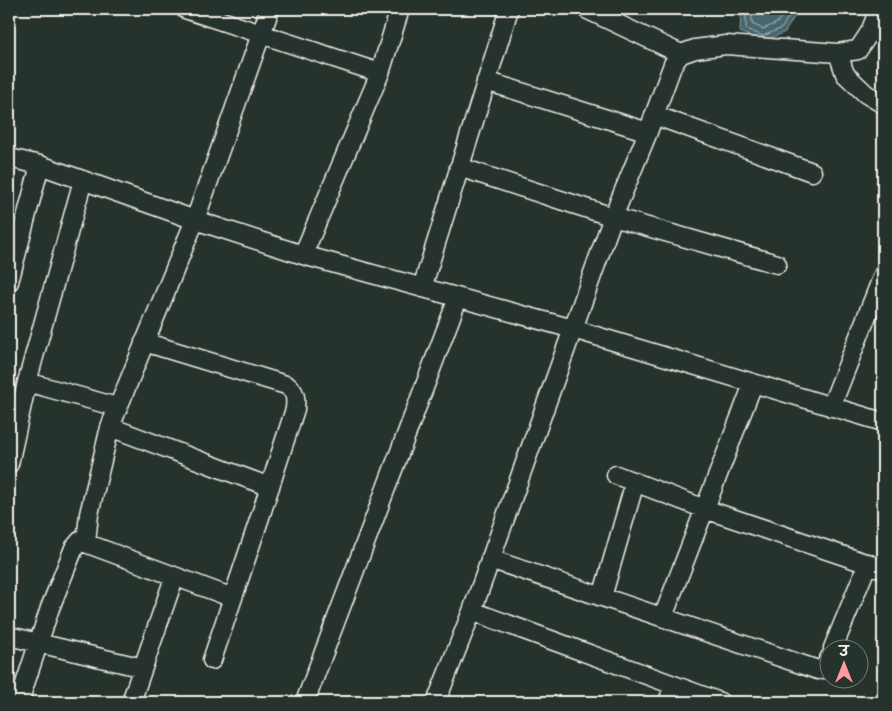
<svg xmlns="http://www.w3.org/2000/svg" width="892" height="711" font-family="Caveat,'Playpen Sans Deva',sans-serif">
  <style>
    .water { fill: #46666d; stroke: #8c9e9e }
    .lines { fill: none; stroke-linecap: round; stroke-linejoin: round }
    .shore { stroke: #aeb9b7; stroke-width: 1 }
    .street-casing { stroke: #f4f1e8; stroke-width: 21 }
    .street { stroke: #26332d; stroke-width: 18 }
  </style>
  <rect width="100%" height="100%" fill="#26332d"/>
  <filter id="ink" filterUnits="userSpaceOnUse"><feTurbulence type="fractalNoise" baseFrequency=".02" numOctaves="2"/><feDisplacementMap in="SourceGraphic" scale="10" xChannelSelector="R" yChannelSelector="G"/><feConvolveMatrix kernelMatrix="1 2 1 2 8 2 1 2 1" color-interpolation-filters="sRGB"/></filter>
  <g filter="url(#ink)">
    <!-- water -->
    <path class="water" d="M741,9H799L785,32L763,42L740,32Z"/>
    <g class="lines">
      <!-- shore -->
      <path class="shore" d="M746,9V29L763,36L782,28L793,9
        M752,9V24L763,29L777,23L786,9"/>
      <!-- street casing -->
      <g class="street-casing">
        <path id="street" d="M185,9L380,73
          M586,9L681,54
          M838,53L845,74L866,94L883,104
          M486,81L648,132
          M654,115L812,172
          M9,158L40,165L195,220L303,255L573,329L883,422
          M459,167L613,217L777,264
          M303,255L380,73L400,9
          M9,282L40,165
          M422,288L509,9
          M144,342L286,385C296,391 296,398 295,409L260,517L212,660
          M27,382L117,407
          M831,407L883,275
          M110,427L270,487
          M9,464L27,382L83,180
          M616,475L705,509L883,569
          M86,542L89,514L110,427L195,220L270,9
          M490,559L818,670L824,669L830,657
          M602,597L635,482
          M472,611L720,702
          M663,617L753,384
          M9,636L143,668
          M833,648L868,563
          M19,702L50,608L74,548L80,541L233,598
          M131,702L174,578
          M305,702L458,298
          M436,702L472,611L613,217L648,132L673,64L681,54L695,49L726,45L838,53L858,50L870,32L879,9
          M668,702L674,685"/>
      </g>
      <!-- street -->
      <use href="#street" class="street"/>
    </g>
  </g>
  <!-- margin -->
  <rect width="892" height="711" fill="none" stroke="#26332d" stroke-width="30"/>
  <rect x="15" y="15" width="862" height="681" fill="none" stroke="#f4f1e8" stroke-width="2" filter="url(#ink)"/>
  <!-- north arrow -->
  <g transform="translate(844 664)"><circle r="24" fill="#26332d" stroke="#787f78"/>
  <path d="M0-4L9 19L0 12L-9 19Z" fill="#ff9aa2"/>
  <text y="-8" font-size="14" font-weight="bold" text-anchor="middle" fill="#f4f1e8">उ</text>
  </g>
</svg>
